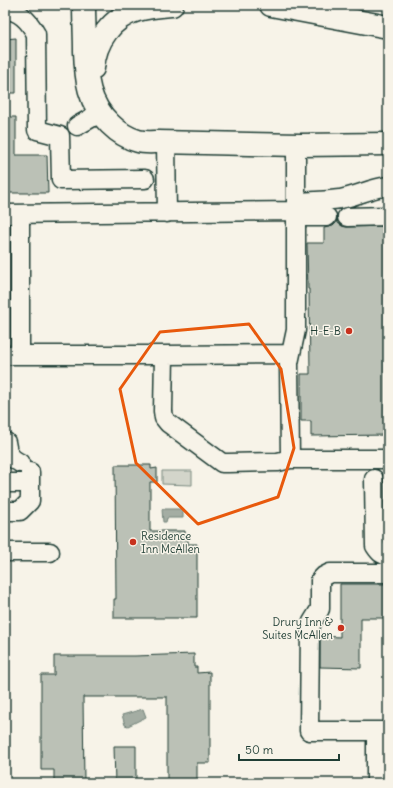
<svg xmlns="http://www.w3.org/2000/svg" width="393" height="788" font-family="Delius,sans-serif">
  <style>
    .green { fill: #d3d5ca; stroke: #79897f }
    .water { fill: #a4ada3; stroke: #6f8077 }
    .building { fill: #bbc1b6; stroke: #1f3d34 }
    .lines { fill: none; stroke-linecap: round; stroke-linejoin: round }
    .minor-casing { stroke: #1f3d34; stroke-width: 21 }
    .major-casing { stroke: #1f3d34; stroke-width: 25 }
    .minor { stroke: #f7f3e8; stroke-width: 18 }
    .major { stroke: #f7f3e8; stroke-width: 22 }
    .marked { fill: none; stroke: #e8590c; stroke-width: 3; stroke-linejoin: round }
    .poi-dot { fill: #c8321e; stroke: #f7f3e8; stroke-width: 1.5 }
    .labels { text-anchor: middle; stroke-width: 3; stroke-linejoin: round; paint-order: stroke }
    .poi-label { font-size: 11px; fill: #1f3d34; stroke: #f7f3e8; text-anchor: end }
  </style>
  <rect width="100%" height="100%" fill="#f7f3e8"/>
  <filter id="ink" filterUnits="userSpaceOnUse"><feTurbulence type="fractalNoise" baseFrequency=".025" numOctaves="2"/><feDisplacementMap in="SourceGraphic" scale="8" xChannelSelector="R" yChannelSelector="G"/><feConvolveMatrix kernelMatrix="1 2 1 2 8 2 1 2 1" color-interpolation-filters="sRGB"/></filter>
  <g filter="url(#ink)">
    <!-- green -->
    <path class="green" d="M162,471H192V485L162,484Z"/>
    <!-- water -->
    <path class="water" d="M162,509H183V518H167L166,522H163Z
      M143,709L146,717L128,726L125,725L122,715Z"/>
    <!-- building -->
    <path class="building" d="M16,38V93H5V39Z
      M5,117H16V155H47L48,193H5Z
      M337,219L338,223L342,226L347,227L388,226V435L311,436V421H301V374H310L309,289H308L307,243H324V228L333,226L336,223Z
      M115,465H151V469L157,468V482H150V531H185V536H188V544H197V618H114V599H116Z
      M388,582V618H361V668L320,667V636L340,637V584H385Z
      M194,654V667H197V673L210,672V763H197V783H167V697H83L84,783H54V770H41V675H54V656H135Z
      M114,746H136V783H115Z"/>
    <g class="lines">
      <!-- minor casing -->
      <g class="minor-casing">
        <path id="minor" d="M5,10C20,10 29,21 36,34L37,130L60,136L61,180L145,179
          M77,126L100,113
          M166,143L167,213
          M297,202C311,201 326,201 340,199C357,196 371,188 388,186
          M5,214L297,211
          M20,214V355
          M297,217H327
          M347,217L388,216
          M5,355H164L291,354
          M164,355L163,411L164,418L168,423L222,463H228L278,462L290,459H388
          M5,442H6C8,454 9,457 20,463
          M290,459L289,363L296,330V145
          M374,479L375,546C379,552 381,555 388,555
          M5,483H30V472
          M5,511H20L30,501V483
          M5,552H50
          M388,570L385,573H330L324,576L320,580V609L312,622L310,629L309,731H388
          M376,783V731"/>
      </g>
      <!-- major casing -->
      <g class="major-casing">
        <path id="major" d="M84,5C84,20 85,36 85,51C86,79 88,103 110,124C118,132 127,138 138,141C145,143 153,142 159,142L300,145L388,144
          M271,5L388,27
          M93,68C95,41 112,17 138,10C149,7 161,6 172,5"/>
      </g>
      <!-- minor -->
      <use href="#minor" class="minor"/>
      <!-- major -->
      <use href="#major" class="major"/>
    </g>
  </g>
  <!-- marked area -->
  <path class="marked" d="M249,324L281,369L294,448L278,497L198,524L136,463L120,389L160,332Z"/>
  <!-- markers -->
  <g class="poi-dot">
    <circle cx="349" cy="331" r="4"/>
    <circle cx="133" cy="542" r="4"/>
    <circle cx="341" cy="628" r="4"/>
  </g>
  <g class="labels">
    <!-- poi labels -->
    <g class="poi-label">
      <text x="341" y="335">H-E-B</text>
      <text x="141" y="540" text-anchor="start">Residence<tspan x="141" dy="13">Inn McAllen</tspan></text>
      <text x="333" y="626">Drury Inn &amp;<tspan x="333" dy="13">Suites McAllen</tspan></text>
    </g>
  </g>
  <!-- margin -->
  <rect width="393" height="788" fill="none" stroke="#f7f3e8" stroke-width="20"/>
  <rect x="10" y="10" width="373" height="768" fill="none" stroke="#1f3d34" stroke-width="1.5" filter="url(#ink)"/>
  <!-- scale -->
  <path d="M239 754v6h100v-6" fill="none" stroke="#1f3d34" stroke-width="2"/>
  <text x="245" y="754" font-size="12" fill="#1f3d34" stroke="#f7f3e8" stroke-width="3" paint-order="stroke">50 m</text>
</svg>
